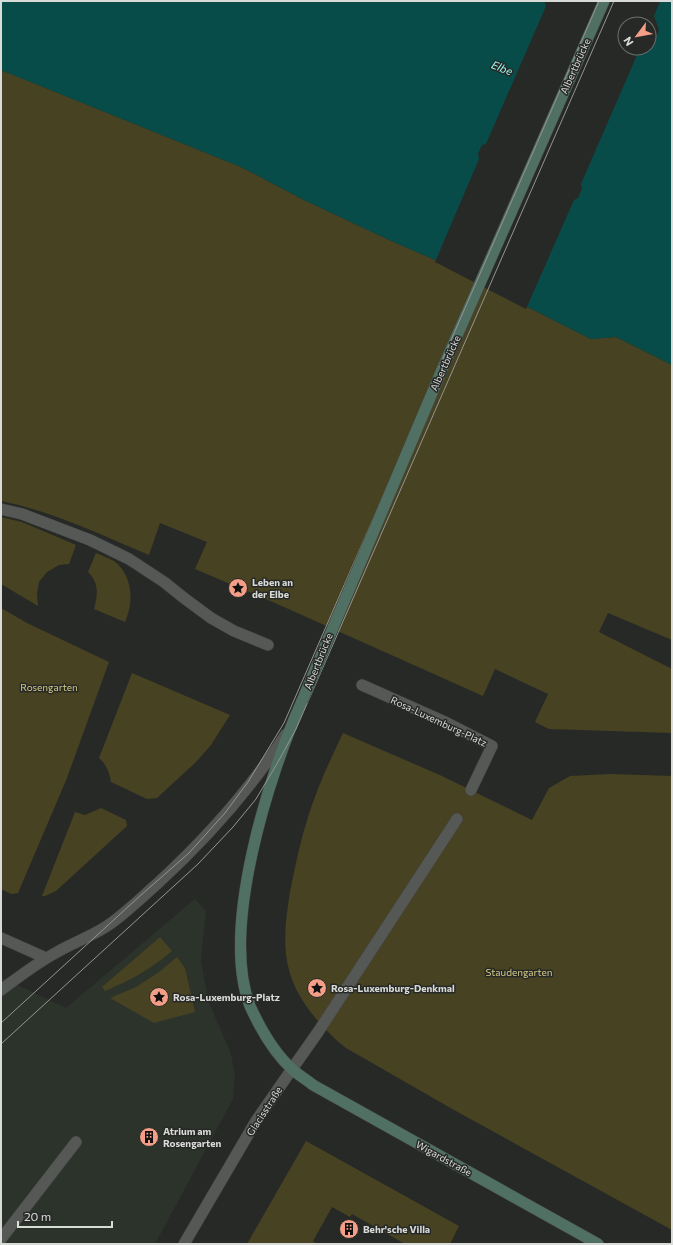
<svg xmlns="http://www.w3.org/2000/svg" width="673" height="1245" font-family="Commissioner,sans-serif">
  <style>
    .built { fill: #2b332b }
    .green { fill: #474221 }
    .water { fill: #084c49; fill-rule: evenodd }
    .pier { fill: #272927 }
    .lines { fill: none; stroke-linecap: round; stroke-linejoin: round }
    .service-casing { stroke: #444644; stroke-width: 12 }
    .pedestrian-casing { stroke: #444644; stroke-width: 12 }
    .tertiary-casing { stroke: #444644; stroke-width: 12 }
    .secondary-casing { stroke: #444644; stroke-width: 12 }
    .service { stroke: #555855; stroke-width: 11 }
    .pedestrian { stroke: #555855; stroke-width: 11 }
    .tertiary { stroke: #555855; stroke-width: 11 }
    .secondary { stroke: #517064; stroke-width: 11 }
    .tram { stroke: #939593; stroke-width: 1 }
    .secondary-bridge-casing { stroke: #444644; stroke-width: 12; stroke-linecap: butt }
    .secondary-bridge { stroke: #517064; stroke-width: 11 }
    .labels { text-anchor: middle; stroke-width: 3; stroke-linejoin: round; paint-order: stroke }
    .street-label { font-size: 10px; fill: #d9dbd9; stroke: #272927 }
    .poi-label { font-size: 10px; font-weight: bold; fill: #d9dbd9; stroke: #272927; text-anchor: start }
    .park-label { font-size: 10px; fill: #d6cb84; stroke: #272927 }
    .water-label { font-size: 11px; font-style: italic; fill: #98f9f1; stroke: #272927 }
  </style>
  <rect width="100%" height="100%" fill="#272927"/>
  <!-- built -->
  <path class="built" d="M195,899L206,911L201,960L208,1000L231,1054L235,1075L233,1099L155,1244H1V977L66,1008Z"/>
  <!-- green -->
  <path class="green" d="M1,70L241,167L304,200L387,239L433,259L591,339L616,337L672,365V640L608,613L599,632L672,669V733L549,729L535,722L548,694L495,669L483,696L275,603L195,569L207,542L160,523L149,555C101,535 52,511 1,501Z
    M1,517L22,522L76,545L69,564L59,565L47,572L39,582L37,594L38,606L1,584Z
    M96,553C102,556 109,558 114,561C133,576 134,602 125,622L94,609C98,594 99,583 88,572Z
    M1,608L27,623L109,662L67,778L18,893L11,894L1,889Z
    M132,673L230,715L211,745L196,762L157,798L147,799L111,782C109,772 107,765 99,758Z
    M343,733L442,776L532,820L549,788L570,776L611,774L672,776V1230L454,1110L346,1048C323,1030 296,999 289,970C282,945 286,917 290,892C295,867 300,842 308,817C317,788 330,760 343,733Z
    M101,808L126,820L127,826L56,891L45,896H42L75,812L85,815Z
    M160,937L172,951C151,969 131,980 105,991L102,987Z
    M177,957L185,968L195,1012L154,1023L110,998L136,987L159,972Z
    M306,1141L459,1226L450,1244H405L352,1214L350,1217L332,1207L313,1241L317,1244H247Z"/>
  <!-- water -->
  <path class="water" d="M1,1H672V365L616,337L591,339L433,259L387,239L304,200L241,167L1,70ZM625,24H649V48H625Z"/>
  <!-- pier -->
  <path class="pier" d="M544,1H660L654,16L659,30L654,42L649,44V24H625V48H640L581,184L582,189L578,198L574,200L526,309L435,262L479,159L478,154L482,145L486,144L546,6Z"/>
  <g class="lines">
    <!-- service casing -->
    <g class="service-casing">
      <path id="service" d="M1,509L22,514L90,540L129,559L164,582L184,598L211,618L234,631L268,645
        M362,685L445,722L492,746L471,790
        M292,1069L318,1032L457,819"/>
    </g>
    <!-- pedestrian casing -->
    <g class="pedestrian-casing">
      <path id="pedestrian" d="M1,1239L76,1142"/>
    </g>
    <!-- tertiary casing -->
    <g class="tertiary-casing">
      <path id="tertiary" d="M1,938L46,958
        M1,990C20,976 38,962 59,951C75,942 92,936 107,926C125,914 142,897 158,883C207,838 250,790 286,734
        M184,1244L256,1121L292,1069"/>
    </g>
    <!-- secondary casing -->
    <g class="secondary-casing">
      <path id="secondary" d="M441,372L604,1
        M302,701C269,774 220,929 250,1006C260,1028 273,1052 292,1069C298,1075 306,1079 313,1085L598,1244"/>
    </g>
    <!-- service -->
    <use href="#service" class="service"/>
    <!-- pedestrian -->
    <use href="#pedestrian" class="pedestrian"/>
    <!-- tertiary -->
    <use href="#tertiary" class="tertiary"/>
    <!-- secondary -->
    <use href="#secondary" class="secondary"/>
    <!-- tram -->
    <path class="tram" d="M1,1023L141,895L189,853L225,813L248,782L284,723L599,1
      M1,1044L198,864L233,827L256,799L278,762L296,729L614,1"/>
    <!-- secondary-bridge casing -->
    <g class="secondary-bridge-casing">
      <path id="secondary-bridge" d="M302,701L441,372"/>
    </g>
    <!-- secondary-bridge -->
    <use href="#secondary-bridge" class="secondary-bridge"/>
  </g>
  <!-- icons -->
  <defs>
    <g id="sight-disc" transform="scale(1)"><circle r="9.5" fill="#f49e88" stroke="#272927"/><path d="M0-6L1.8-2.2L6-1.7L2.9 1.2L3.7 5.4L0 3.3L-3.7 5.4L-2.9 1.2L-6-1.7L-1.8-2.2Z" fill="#111"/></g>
    <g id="building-disc" transform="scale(1)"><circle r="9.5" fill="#f49e88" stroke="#272927"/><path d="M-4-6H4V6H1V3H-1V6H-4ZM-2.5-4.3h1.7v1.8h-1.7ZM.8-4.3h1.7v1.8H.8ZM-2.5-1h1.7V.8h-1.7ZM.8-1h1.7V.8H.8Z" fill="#111"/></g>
  </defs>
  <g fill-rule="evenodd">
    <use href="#sight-disc" x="238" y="588"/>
    <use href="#sight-disc" x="317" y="988"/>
    <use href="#sight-disc" x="159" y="997"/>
    <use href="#building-disc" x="149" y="1137"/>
    <use href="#building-disc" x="349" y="1229"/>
  </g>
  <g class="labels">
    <!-- street labels -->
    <g class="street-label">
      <text transform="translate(575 66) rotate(-66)" y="4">Albertbrücke</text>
      <text transform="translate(445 363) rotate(-66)" y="4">Albertbrücke</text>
      <text transform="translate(318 661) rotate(-68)" y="4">Albertbrücke</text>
      <text transform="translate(439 721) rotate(25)" y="4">Rosa-Luxemburg-Platz</text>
      <text transform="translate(264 1111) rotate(-57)" y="4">Glacisstraße</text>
      <text transform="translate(444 1158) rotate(29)" y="4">Wigardstraße</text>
    </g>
    <!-- poi labels -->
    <g class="poi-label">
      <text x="252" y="586">Leben an<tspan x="252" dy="12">der Elbe</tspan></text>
      <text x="331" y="992">Rosa-Luxemburg-Denkmal</text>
      <text x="173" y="1001">Rosa-Luxemburg-Platz</text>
      <text x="163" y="1135">Atrium am<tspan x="163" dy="12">Rosengarten</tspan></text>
      <text x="363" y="1233">Behr'sche Villa</text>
    </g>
    <!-- park labels -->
    <g class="park-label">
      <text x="49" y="691">Rosengarten</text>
      <text x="519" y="976">Staudengarten</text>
    </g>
    <!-- water labels -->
    <g class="water-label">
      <text transform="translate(502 68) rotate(22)" y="4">Elbe</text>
    </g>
  </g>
  <!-- border -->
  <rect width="673" height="1245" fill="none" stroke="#d9dbd9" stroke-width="4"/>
  <!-- north arrow -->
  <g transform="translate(637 36) rotate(238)"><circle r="19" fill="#272927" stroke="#6e706e"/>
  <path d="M0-3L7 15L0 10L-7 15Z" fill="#f49e88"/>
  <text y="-6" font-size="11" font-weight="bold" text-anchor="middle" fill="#d9dbd9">N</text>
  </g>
  <!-- scale -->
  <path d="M18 1221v6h94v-6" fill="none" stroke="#d9dbd9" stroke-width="2"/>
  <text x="24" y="1221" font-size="12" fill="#d9dbd9" stroke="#272927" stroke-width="3" paint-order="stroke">20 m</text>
</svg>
